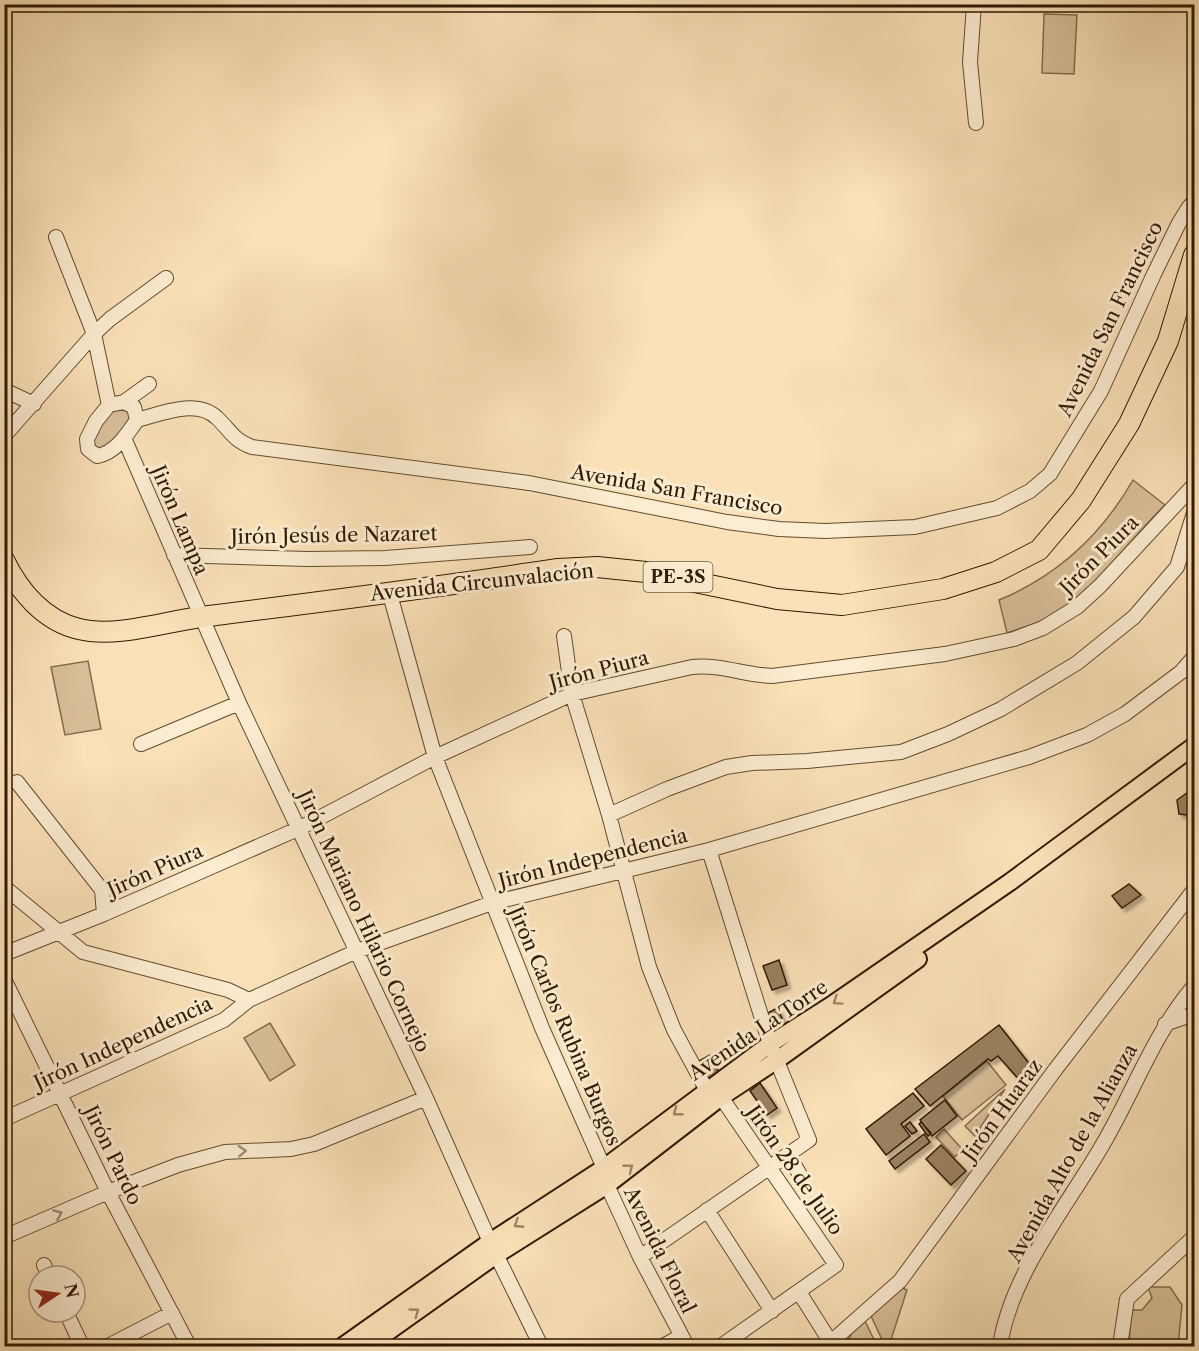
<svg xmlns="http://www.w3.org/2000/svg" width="1199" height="1351" font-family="'Libre Caslon Text',serif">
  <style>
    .green { fill: #d8bf99; stroke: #846c4c; stroke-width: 1.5 }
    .building { fill: #9a8160; stroke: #311a00; stroke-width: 1.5; filter: url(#shadow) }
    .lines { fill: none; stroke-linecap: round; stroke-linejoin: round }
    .minor-casing { stroke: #634c2e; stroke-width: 16 }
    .major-casing { stroke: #311a00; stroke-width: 20 }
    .highway-casing { stroke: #311a00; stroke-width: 22 }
    .minor { stroke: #fcecd1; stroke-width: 14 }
    .major { stroke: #fae1b8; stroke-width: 16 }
    .highway { stroke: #fae1b8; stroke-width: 20 }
    .oneway { stroke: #a08765 }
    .oneway2 { stroke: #a18e73 }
    .labels { text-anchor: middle; stroke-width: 6; stroke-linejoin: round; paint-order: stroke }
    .shield { fill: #fcecd1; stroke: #6e593f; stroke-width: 1.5 }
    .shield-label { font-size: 18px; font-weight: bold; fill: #311a00 }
    .street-label { font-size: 20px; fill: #311a00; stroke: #fcecd1 }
  </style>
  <defs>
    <filter id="shadow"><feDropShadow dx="4" dy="4" stdDeviation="1.5" flood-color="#0004"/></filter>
  </defs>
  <rect width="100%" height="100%" fill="#fae1b8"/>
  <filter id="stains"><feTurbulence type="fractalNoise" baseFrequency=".00333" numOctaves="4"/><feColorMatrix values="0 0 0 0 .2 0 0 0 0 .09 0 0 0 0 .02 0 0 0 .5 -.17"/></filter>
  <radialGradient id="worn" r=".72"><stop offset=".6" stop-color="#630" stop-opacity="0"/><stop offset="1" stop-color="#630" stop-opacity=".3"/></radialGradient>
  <!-- green -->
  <path class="green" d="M1044,14L1077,15L1074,74L1042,73Z
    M124,403L136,420L105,454L89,449L97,421Z
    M1133,480L1165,505C1126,543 1096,591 1047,618C1035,625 1020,628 1007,633L999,600C1057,576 1102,534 1133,480Z
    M88,661L101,729L65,735L51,667Z
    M270,1023L295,1065L270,1081L244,1038Z
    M987,1061L1006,1085L962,1120L943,1096Z
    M1005,1089L975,1136L965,1126Z
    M944,1129L962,1149L955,1157L936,1137Z
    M1148,1287H1170L1182,1305L1178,1346H1129L1131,1310H1142L1152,1298Z
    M902,1288L907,1290L889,1346H885L871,1316Z
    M865,1321L877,1346H844L852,1333Z"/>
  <!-- building -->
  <path class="building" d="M1194,788V809L1187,815L1179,814L1177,800Z
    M1129,884L1141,895L1122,908L1112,896Z
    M779,960L787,985L772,990L763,966Z
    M777,1008L782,1018L768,1027L764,1015Z
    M999,1025L1035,1071L1022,1083L998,1056L991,1061L988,1059L930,1106L915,1089Z
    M710,1055L720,1075L709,1081L699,1061Z
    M760,1083L777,1108L767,1115L750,1091Z
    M913,1093L924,1106L901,1124L910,1136L886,1155L866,1129Z
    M945,1100L957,1116L932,1136L920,1120Z
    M910,1122L917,1131L912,1134L905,1126Z
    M921,1122L931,1133L928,1136L919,1124Z
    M924,1134L930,1142L895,1169L889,1161Z
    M941,1145L966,1171L951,1185L926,1159Z"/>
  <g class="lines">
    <!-- minor casing -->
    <g class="minor-casing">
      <path id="minor" d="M974,4L970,62L976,123
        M56,237L94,334L110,319L166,278
        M94,334L109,405
        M4,390L34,404
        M124,402L134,407L137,420C127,435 115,453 97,456L88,449L87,439L96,421L109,405Z
        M124,402L149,384
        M137,420C160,414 197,398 217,418C231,431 233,440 252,447L529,483L727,522L779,529L825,531L915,527L997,508L1030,491L1050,474L1101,391L1154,274L1179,223L1189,207L1194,202
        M4,436L94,334
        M124,438L239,703L426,1098L490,1242L541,1346
        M174,555L308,559L385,558L530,547
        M389,591L435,757L542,1028L604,1168L607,1185L640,1257L687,1346
        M564,636L572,694L609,815L649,967L674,1030L711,1098
        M141,744L239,703
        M17,782L102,890L104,914
        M609,815L667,789L726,767L752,763L807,761L901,752L948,734L1001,709L1077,663L1134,617L1177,567L1194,513
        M4,887L83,952L228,990L249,1000
        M4,954L104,914L300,828L435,757L572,694L692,667C720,664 745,675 772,676L945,654L1014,639L1043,628L1077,607L1100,586L1194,485
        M4,979L108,1192L189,1346
        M1165,1024L1194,1014
        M721,1097L836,1265L721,1346
        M4,1119L224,1020L249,1000L357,951L492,903L709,850L1029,757L1087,735L1125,714L1181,672L1194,657
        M788,1154L800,1175
        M707,1210L772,1311
        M4,1237L108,1192L178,1165L225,1152L291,1149L314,1144L426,1098
        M640,1257L809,1140L770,1044L709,850
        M44,1265L49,1276
        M799,1292L833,1346
        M66,1312L82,1346
        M831,1342L900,1281L1055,1070L1194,890
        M108,1346L172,1313
        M663,1346L681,1336
        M1000,1346C1011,1273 1067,1207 1103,1144C1134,1091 1154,1033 1194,986
        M1120,1346L1127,1299L1194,1237"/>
    </g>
    <!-- major casing -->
    <g class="major-casing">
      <path id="major" d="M343,1346L490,1242L604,1168L770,1044L830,1006L1010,882L1194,746
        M368,1346L496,1255L607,1185L721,1097L777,1060L918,959"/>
    </g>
    <!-- highway casing -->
    <g class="highway-casing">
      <path id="highway" d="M4,560C19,591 44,621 79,629C116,638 163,622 201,617C320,602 439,587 558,569L597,567L646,572L777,599L842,605L943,589L996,572L1039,550L1081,500L1129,424L1168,341L1194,255"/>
    </g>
    <!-- minor -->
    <use href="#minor" class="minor"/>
    <!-- major -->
    <use href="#major" class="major"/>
    <!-- highway -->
    <use href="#highway" class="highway"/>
  </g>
  <!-- one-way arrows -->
  <defs><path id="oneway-chevron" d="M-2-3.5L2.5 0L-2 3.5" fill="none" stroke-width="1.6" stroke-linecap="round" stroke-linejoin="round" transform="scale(1.5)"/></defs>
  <g class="oneway">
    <use href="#oneway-chevron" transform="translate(837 1001) rotate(146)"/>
    <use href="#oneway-chevron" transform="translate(677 1112) rotate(142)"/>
    <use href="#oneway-chevron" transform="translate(629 1168) rotate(-38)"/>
    <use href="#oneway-chevron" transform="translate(518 1224) rotate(147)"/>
    <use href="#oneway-chevron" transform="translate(415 1312) rotate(-36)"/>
  </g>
  <g class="oneway2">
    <use href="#oneway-chevron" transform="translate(242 1151) rotate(-3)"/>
    <use href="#oneway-chevron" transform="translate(58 1214) rotate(-24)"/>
  </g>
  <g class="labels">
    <!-- shield labels -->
    <rect class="shield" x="643.5" y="562" width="69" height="30" rx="4.5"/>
    <g class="shield-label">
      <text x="678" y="583">PE-3S</text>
    </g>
    <!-- street labels -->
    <g class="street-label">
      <text transform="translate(1110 319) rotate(-64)" y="7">Avenida San Francisco</text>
      <text transform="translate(677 490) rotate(10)" y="7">Avenida San Francisco</text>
      <text transform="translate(180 520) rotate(67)" y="7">Jirón Lampa</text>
      <text transform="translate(334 535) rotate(-1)" y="7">Jirón Jesús de Nazaret</text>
      <text transform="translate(1099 555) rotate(-45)" y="7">Jirón Piura</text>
      <text transform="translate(482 582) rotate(-6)" y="7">Avenida Circunvalación</text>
      <text transform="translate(599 670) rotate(-15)" y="7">Jirón Piura</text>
      <text transform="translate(593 858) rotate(-14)" y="7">Jirón Independencia</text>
      <text transform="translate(155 870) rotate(-24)" y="7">Jirón Piura</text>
      <text transform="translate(364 921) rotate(65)" y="7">Jirón Mariano Hilario Cornejo</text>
      <text transform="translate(565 1026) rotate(67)" y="7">Jirón Carlos Rubina Burgos</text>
      <text transform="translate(758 1030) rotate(-34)" y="7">Avenida La Torre</text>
      <text transform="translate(123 1043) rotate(-25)" y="7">Jirón Independencia</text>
      <text transform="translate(1002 1110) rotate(-54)" y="7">Jirón Huaraz</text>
      <text transform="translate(1072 1153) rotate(-61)" y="7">Avenida Alto de la Alianza</text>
      <text transform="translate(113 1155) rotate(64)" y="7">Jirón Pardo</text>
      <text transform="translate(795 1170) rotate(55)" y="7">Jirón 28 de Julio</text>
      <text transform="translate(660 1250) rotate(64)" y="7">Avenida Floral</text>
    </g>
  </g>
  <!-- margin -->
  <rect width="1199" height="1351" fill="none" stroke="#fae1b8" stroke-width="24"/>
  <rect x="6" y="6" width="1187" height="1339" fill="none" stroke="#311a00" stroke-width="3"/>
  <rect x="12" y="12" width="1175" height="1327" fill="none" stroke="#311a00" stroke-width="1.5"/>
  <!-- north arrow -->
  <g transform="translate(57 1294) rotate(77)"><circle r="28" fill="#fcecd1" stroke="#ab987d" stroke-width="1.5"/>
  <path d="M0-4.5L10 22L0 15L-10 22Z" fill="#8f2418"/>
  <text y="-9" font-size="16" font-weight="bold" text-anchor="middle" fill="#311a00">N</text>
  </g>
  <rect width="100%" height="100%" filter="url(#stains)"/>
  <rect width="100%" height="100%" fill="url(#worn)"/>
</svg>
